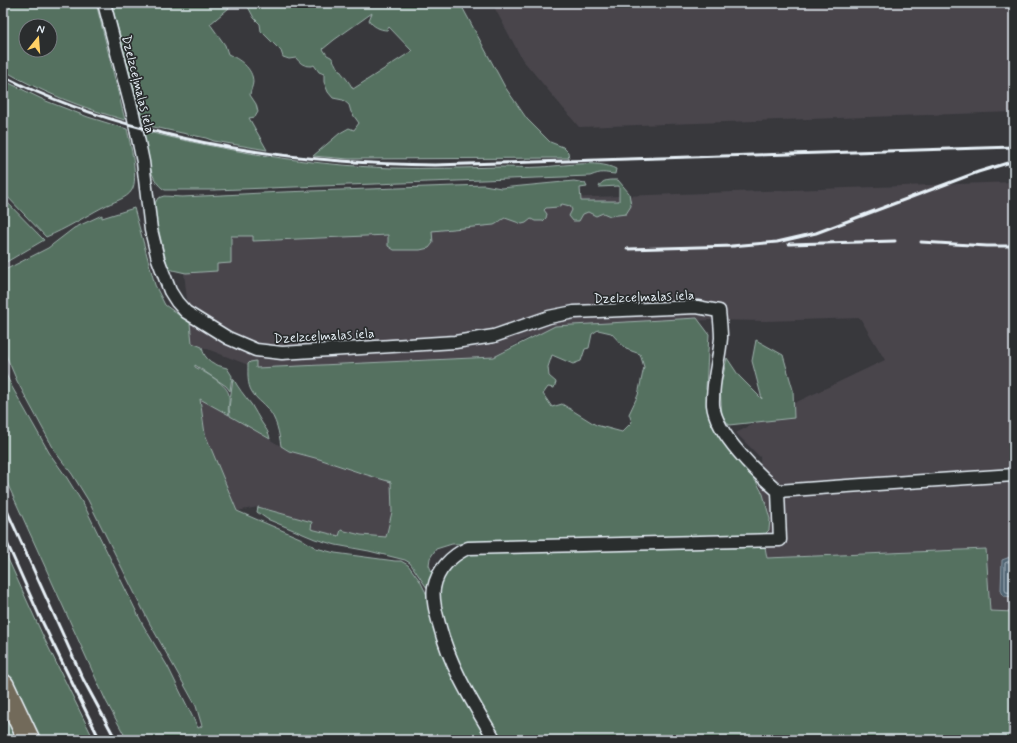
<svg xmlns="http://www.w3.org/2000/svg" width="1017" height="743" font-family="Mynerve,sans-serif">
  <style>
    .built { fill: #49454c }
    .green { fill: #557160; stroke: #9eb1ac; fill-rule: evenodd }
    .water { fill: #4f6372; stroke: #8c9ca8 }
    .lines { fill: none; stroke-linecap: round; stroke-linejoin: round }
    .shore { stroke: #abb8c2; stroke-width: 1 }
    .street-casing { stroke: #e8f1f8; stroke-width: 15 }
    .highway-casing { stroke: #e8f1f8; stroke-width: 24 }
    .street { stroke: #2a2d2e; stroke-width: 12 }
    .highway { stroke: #726b5a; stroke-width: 21 }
    .rail { stroke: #e8f1f8; stroke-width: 3 }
    .labels { text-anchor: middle; stroke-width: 3.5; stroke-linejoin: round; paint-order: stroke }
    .street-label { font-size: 13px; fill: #e8f1f8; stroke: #2a2d2e }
  </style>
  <rect width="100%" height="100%" fill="#38383c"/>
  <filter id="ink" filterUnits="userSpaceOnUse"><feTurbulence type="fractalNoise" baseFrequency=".025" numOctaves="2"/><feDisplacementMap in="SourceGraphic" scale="8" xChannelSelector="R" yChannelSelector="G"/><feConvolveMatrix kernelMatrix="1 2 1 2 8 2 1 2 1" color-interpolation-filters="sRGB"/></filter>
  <g filter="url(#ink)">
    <!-- built -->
    <path class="built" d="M492,3H1014V112L579,127L522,59Z
      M1014,182V612L990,611L985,549L767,558L764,535L760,457L736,433L784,408L885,360L860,318L766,321L710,320L552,329L522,340L495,357L256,368L192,343L177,212Z
      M200,398L289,451L319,459L364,474L391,481L392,512L386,537L361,535L341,530L339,536L311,529L312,523L258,507L237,511L205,434Z"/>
    <!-- green -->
    <path class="green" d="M3,3H96L125,120C83,108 41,92 3,70ZM26,26H50V50H26Z
      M111,3H235L210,24L225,45L228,54C239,59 253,68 253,82C253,86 250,91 250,95L256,104L258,112L255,117L249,118L267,150L214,141L206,138L144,125Z
      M246,3H337L338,5L340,3H460L505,87L527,119L550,142L563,147L568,152L569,158L349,159L313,156L340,133L349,128L354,130L359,123L351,112L349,105L343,100L333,98L328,92L324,82V74L319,72L314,65L312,66C304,66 301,64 296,58L289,59L283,57L281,51L261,31L260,24L254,18ZM372,13L369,20C372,26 380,30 387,30L389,27L412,51L353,89C349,81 343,75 338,68C335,65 334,60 331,57L327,55L323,49L334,40Z
      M3,80L46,101L88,117L127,129C130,143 139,178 132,190C127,199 112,202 103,207C84,217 66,229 46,237L3,192Z
      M144,131C226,151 308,165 392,168C428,169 463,168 498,167C512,167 527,168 541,167C562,166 597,159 616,169L615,174C603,173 603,171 590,176L214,190H165C148,181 147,149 144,131Z
      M618,180L629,193L631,206L626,214L610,216L603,213L596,216L588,212L583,214L579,221H573L569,216L572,210L570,206L562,204L558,207L546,208L544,210L547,214L546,218L543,221H535L531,219L526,223L522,224L505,218C500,220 499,223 494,225L432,231L433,243L429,248L420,250H394L388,246V235L253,241V236H231V263L217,264V271L186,273L168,269L155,215V203L158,198L164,196L182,197L283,192L484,185L501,188L574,181L585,183L587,187L580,188L581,201H619V186L599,187C602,179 610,180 618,180Z
      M3,198L44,240L3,264Z
      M134,208L155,285L165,305L190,323L192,343L202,347C204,361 215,365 227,368L232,376L230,391L226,386L195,365V367C204,372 229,385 229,396C230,403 227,408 229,415L200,399L205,434L237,511L300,538L316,548L335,553L395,561H401L408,565L420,581L426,593L434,620L489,740H127L106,701L3,474V368L12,387L50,454L67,478L85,507L143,625L168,667L198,728L202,726L196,706L150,624L88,500L72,474L56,453L17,381L3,348V271L48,248L74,228L102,215V218Z
      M697,318L709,334L706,389L708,394V413L711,422L724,442L757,483L763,494L770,519L769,530L764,535L743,537L452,544L436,549L430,558L429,565L433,575L431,589L427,588L410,563L405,560L369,551L336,545L315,539L267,519L257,512L258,507L312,522L311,529L339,536L341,530L361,535L386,537L392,512L391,482L364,474L319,459L289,451L281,446C279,433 277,419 267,408C263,403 256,399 252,392C247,384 248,374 248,364L250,362L256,361V368L494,357L555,326ZM598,330L611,333L626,349L640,354L644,367L638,395L629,414L632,422L622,432L596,425L562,404L552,407L543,394L548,387L554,388L556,382L549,376L548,367L552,355L573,364L581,361L585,349L589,348L592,334Z
      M756,340L783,355L793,390L794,418L729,425L722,415L720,388L727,358L739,376L762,399L752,361Z
      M233,378C238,388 244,395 251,404C255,410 258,417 262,423C266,429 269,432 270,439L230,416L229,408Z
      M765,547L767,558L986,549L990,611L1014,612V740H500L467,685L450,646L438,601L441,580L457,559L468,554Z
      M3,548L43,636L94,740H38L20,703L3,664Z
      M3,705L10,723L15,740H5L3,734Z"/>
    <!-- water -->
    <path class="water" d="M1010,557L1014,558V597L1004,596L1001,591L1002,560Z"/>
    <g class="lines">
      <!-- shore -->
      <path class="shore" d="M1014,562H1007L1005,563V590L1006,592L1014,593"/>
      <!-- street casing -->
      <g class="street-casing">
        <path id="street" d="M104,3L133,114L143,162L151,230L158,259L170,291L177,302L186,312L228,338L256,350L282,353L455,342L494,336L549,317L574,312L697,307L719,311C720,320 721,329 721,338C719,361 712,382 713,405C716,434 757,473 778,491L780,540L468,548C452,555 437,570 434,588C432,600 436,613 439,624C450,667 473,703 495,740
          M778,491L847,486L1014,475"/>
      </g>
      <!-- highway casing -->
      <g class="highway-casing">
        <path id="highway" d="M3,685L29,740"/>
      </g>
      <!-- street -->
      <use href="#street" class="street"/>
      <!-- highway -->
      <use href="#highway" class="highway"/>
      <!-- rail -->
      <path class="rail" d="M3,76C50,100 99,117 150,130C244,155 339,164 435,165L1014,147
        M921,242L987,246H1014
        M789,244L895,241
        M731,246L777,242L816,233L978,172L1014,161
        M627,249L735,246
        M3,502L83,679L116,740
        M3,534L39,615L100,740"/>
    </g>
  </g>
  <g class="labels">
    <!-- street labels -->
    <g class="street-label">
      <text transform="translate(139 84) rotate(76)" y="5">Dzelzceļmalas iela</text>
      <text transform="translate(644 296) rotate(-2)" y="5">Dzelzceļmalas iela</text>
      <text transform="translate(324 335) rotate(-3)" y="5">Dzelzceļmalas iela</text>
    </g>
  </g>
  <!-- margin -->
  <rect width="1017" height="743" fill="none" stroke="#2a2d2e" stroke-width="16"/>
  <rect x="8" y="8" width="1001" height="727" fill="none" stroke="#e8f1f8" stroke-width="1.5" filter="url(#ink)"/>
  <!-- north arrow -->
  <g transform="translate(38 38) rotate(17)"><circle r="19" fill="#2a2d2e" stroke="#767b7f"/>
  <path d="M0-3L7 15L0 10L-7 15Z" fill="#ffd166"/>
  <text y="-6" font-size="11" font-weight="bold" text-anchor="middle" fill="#e8f1f8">N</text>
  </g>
</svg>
